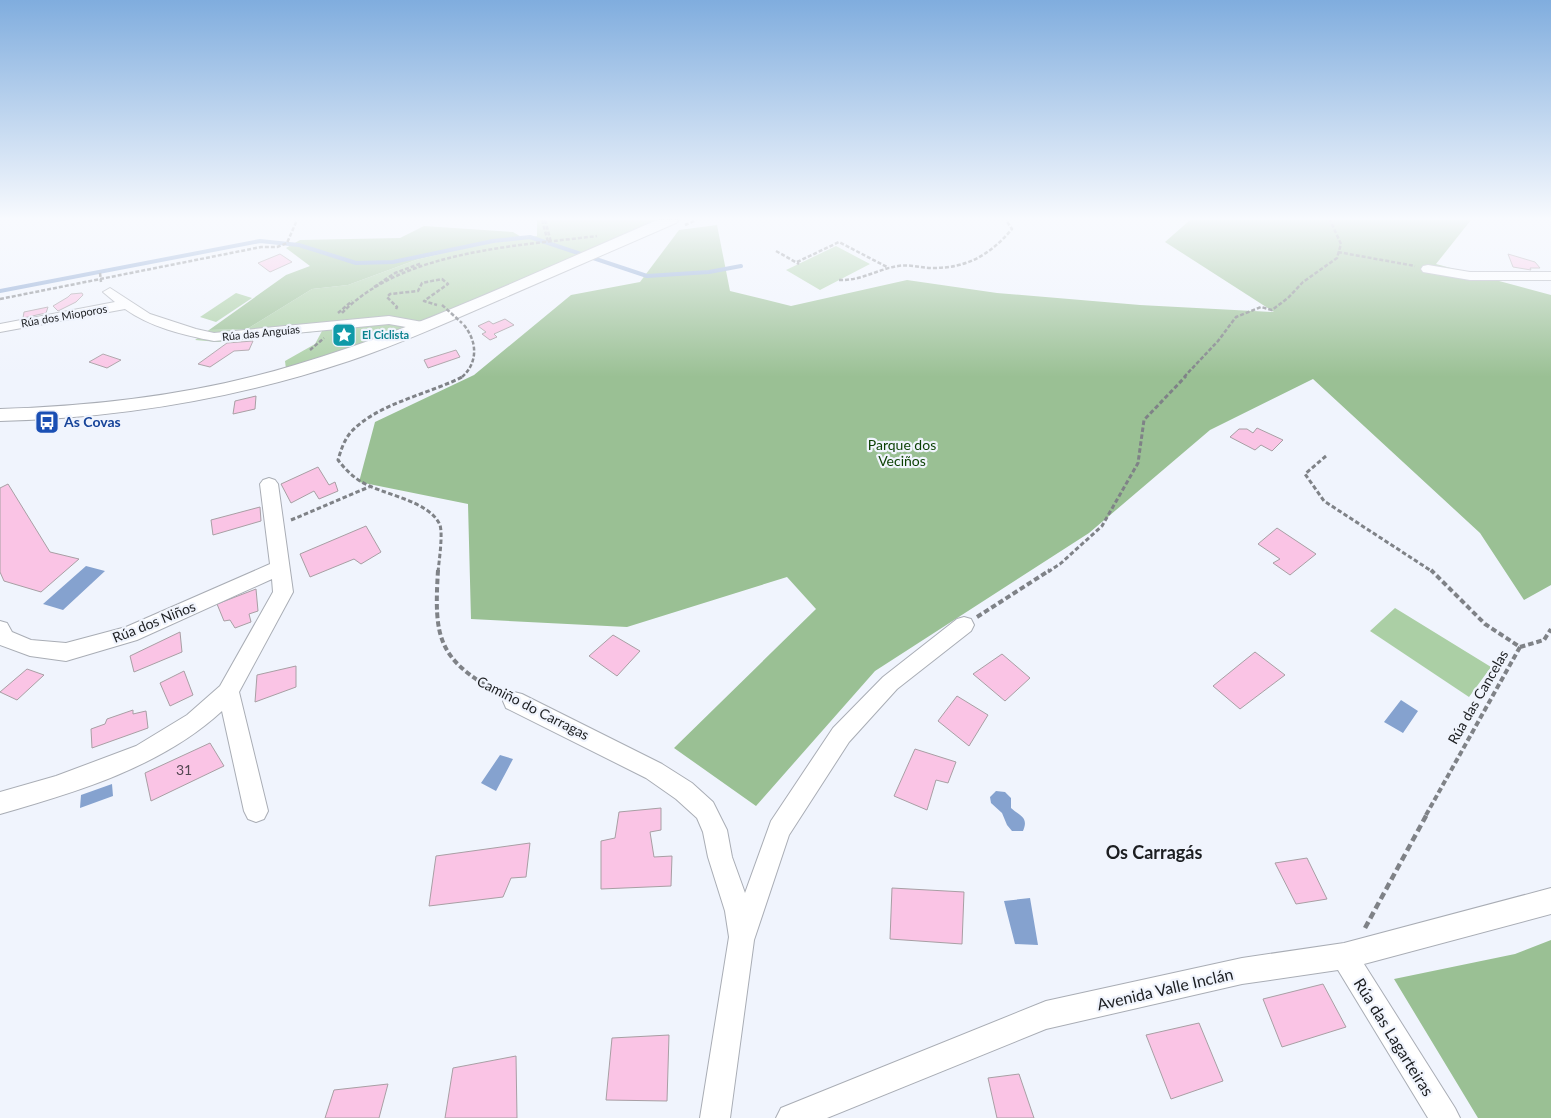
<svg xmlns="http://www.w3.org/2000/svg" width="1551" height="1118" font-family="Lato,sans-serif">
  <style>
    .green { fill: #abcfa5 }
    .forest { fill: #9ac094 }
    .water { fill: #85a2cf }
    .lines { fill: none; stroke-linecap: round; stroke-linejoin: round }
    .stream { stroke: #85a2cf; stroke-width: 4 }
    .building { fill: #fac4e5; stroke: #a89fa4 }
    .minor-casing { stroke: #a9adb5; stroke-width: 2 }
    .major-casing { stroke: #a9adb5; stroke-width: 2 }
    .path-far3 { stroke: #7f8287; stroke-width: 2.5; stroke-dasharray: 4 2; stroke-linecap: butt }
    .path-far2 { stroke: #7f8287; stroke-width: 3; stroke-dasharray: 4.5 2.5; stroke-linecap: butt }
    .path-far1 { stroke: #7f8287; stroke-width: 4; stroke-dasharray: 5.5 3; stroke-linecap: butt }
    .path { stroke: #7f8287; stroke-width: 4.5; stroke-dasharray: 7 4; stroke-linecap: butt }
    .minor { fill: #fff; fill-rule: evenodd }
    .major { fill: #fff; fill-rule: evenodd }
    .path-bridge { stroke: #7f8287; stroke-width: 2.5; stroke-dasharray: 4 2; stroke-linecap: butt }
    .labels { text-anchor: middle; stroke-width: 4.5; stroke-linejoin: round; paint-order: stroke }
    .far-street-label { font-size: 11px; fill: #1c1e21; stroke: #f0f4fd }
    .far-culture-label { font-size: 11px; font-weight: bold; fill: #0d838f; stroke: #f0f4fd; text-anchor: start }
    .transit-label { font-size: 14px; font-weight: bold; fill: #164399; stroke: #f0f4fd; text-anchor: start }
    .park-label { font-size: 14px; fill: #0a3f02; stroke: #f0f4fd }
    .street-label { font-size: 14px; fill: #1c1e21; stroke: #f0f4fd }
    .near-number-label { font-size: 14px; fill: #544852 }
    .near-street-label { font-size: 16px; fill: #1c1e21; stroke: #f0f4fd }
    .near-neighbourhood-label { font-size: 18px; font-weight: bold; fill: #1c1e21; stroke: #f0f4fd }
  </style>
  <rect width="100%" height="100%" fill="#f0f4fd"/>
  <!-- green -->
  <path class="green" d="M537,220H654L658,223C535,274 414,329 286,369L285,361L315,344L322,331L218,342L195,340L209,330L247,329L312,289L348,285L416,260L472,246L537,236Z
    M836,246L870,264L820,290L786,270Z
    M236,293L252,298L216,322L200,317Z
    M1395,608L1491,667L1469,697L1370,631Z"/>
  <!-- forest -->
  <path class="forest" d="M1190,220H1471L1436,264L1551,295V585L1524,600L1480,533L1313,379L1210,430L1089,533L875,671L756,806L674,748L816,609L787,577L627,627L471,619L468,504L359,482L375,422L474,375L571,295L640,282L679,230L717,225L730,291L791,306L907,280L997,293L1140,305L1274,312L1165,242Z
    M424,226L513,232L523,238L472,246L416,260L348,285L312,289L247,329L209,330L286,275L310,266L286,248L300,240L400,238Z
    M1551,940V1118H1478L1394,979L1515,954Z"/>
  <!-- water -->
  <path class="water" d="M86,566L105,571L63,610L43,604Z
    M1401,700L1418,711L1403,733L1384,722Z
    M500,755L513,759L496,791L481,783Z
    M112,784L113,796L80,808L81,795Z
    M996,791L1005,792L1011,798V808C1020,816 1029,817 1023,831H1012L1007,825L1002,813L991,803L990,797Z
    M1030,898L1038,945L1015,944L1004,901Z"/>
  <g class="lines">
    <!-- stream -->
    <path class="stream" d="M0,291L260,241L299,245L356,263L393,262L493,241L530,237L647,276L709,272L741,266"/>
  </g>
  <!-- building -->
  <path class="building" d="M280,254L292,262L270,272L258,263Z
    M1508,254L1535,262L1540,268H1530L1531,270L1513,267Z
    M82,293L83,295L76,302L58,311L53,306L68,297L71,294Z
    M48,307L46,313L23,318L24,312Z
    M505,319L514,325L494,334L497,337L490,340L482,334L486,332L478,326L489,321L493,324Z
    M253,341L249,350L234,351L210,367L198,364L227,343Z
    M456,350L460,357L428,368L424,360Z
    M103,354L121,360L107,368L89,362Z
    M256,396L255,409L233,414L235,401Z
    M1257,428L1283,440L1272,451L1261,445L1255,450L1230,437L1239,429H1247L1253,433Z
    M318,467L329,485L335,482L338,491L319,499L314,491L291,503L281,484Z
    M8,484L50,552L79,559L41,592L4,581L0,572V488Z
    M260,507L261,521L213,535L211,520Z
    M366,526L381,552L361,564L354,559L310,577L300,554Z
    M1277,528L1316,554L1290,575L1273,563L1280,559L1258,544Z
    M256,589L258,611L249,614L251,622L235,628L230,620L224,621L217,604Z
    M180,632L182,652L134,672L130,656Z
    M613,635L640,651L617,676L589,656Z
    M1255,652L1285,675L1240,709L1213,686Z
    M1002,654L1030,678L1005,701L973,674Z
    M296,666V687L255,702L257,675Z
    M27,669L44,675L17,700L0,692Z
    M184,671L193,695L170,706L160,683Z
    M957,696L988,715L969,746L938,721Z
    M133,710V714L146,711L148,728L92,748L91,729L105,724L107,719Z
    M210,743L224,766L151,801L145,773Z
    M915,749L956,762L948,783L936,780L927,810L894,796Z
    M661,808V830L650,832L654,857L672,856L671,886L601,889V841L615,838L619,812Z
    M530,843L526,877L511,878L503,897L429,906L436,856Z
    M1307,858L1327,899L1296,904L1275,863Z
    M892,888L964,892L962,944L890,939Z
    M1323,984L1346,1027L1282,1047L1263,999Z
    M1199,1023L1223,1081L1171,1099L1146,1035Z
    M669,1035L667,1101L606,1100L612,1038Z
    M516,1056L517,1118H445L453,1068Z
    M1019,1074L1034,1118H997L988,1078Z
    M388,1084L379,1118H325L334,1090Z"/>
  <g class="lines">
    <!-- minor casing -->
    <g class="minor-casing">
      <path id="minor" d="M1428,265L1470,272H1551V280H1470L1423,272L1421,269L1423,266Z
        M110,288L150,314L196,329L214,333L389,316L428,323L430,326L423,330L389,324L214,341C183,335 150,327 125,309L0,332V324L115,302L103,292Z
        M269,478L275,480L278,484L293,592L239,692L268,811L264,819L256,822L248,819L244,811L222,711C161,767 77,792 0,814V792L56,776L136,746L187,715L220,686L273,592L272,579L137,640L66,661L30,656L0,645V621L7,623L12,632L31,640L66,643L126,627L270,564L260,484L263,480Z
        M964,617L971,619L974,625L971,631L897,689L849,742L789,835L754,940L730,1118H700L729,937L725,911L708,857L703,832L697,818L676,799L646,778L506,708L503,701L506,694L514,692L522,694L662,764L692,783L713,802L727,830L732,857L745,893L771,821L833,728L883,677L957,619Z
        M1551,888V914L1364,964L1455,1108L1460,1118H1428L1338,970L1242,984L1046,1029L827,1118H776L781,1108L1046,1001L1242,958L1344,943Z"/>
    </g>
    <!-- major casing -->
    <g class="major-casing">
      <path id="major" d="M657,220H679L676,223C617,249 558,274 499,300C450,321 400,344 349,361C235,399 119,418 0,421V409C100,406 199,394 295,365C420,328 538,271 657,220Z"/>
    </g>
    <!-- path-far3 -->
    <path class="path-far3" d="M542,220L548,242
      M545,220L551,242
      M685,225L696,220
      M776,251L799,264
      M1338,252L1415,266
      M797,262L839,242L889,268
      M100,273L101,282
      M839,280C861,281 878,269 898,266C910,264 921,268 933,268C967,268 990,255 1012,229L1006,220
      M374,287L395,273L422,263
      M0,299L261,247H277L287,243L297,220
      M396,309L397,307L387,297L390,294L418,291L422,283L442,279L448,284L424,301L437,305
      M338,313L352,301
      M342,313C402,251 516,246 597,236
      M310,350L324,338
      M462,377C479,362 477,340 463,324
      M1184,377L1218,341L1236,317L1261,307L1272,310L1288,298L1303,282L1337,258L1341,244L1330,220"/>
    <!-- path-far2 -->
    <path class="path-far2" d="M1326,456L1305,474L1324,501L1433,572
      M291,520L369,487
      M438,572C439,561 443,535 440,525C429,500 382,495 360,481C351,475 345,469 338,460C341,450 344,440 351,432C378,403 430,394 464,376
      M1048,572L1060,564L1102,526L1138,463L1144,420L1186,376"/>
    <!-- path-far1 -->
    <path class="path-far1" d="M438,570C434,637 437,659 499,693
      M977,617L1050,570
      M1520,647L1544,640L1551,629
      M1426,815L1520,647L1485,624L1431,570"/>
    <!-- path -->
    <path class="path" d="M1365,928L1427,814"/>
    <!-- minor -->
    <use href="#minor" class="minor"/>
    <!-- major -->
    <use href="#major" class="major"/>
    <!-- path-bridge -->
    <path class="path-bridge" d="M442,305L462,323"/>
  </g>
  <!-- sky -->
  <linearGradient id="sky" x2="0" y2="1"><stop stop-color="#80adde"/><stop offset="0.58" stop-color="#f8fafe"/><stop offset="1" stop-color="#f8fafe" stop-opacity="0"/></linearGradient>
  <rect width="1551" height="377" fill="url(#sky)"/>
  <!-- icons -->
  <defs>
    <g id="sight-square" transform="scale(1.25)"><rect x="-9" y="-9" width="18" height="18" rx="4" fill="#0f9aa8" stroke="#f0f4fd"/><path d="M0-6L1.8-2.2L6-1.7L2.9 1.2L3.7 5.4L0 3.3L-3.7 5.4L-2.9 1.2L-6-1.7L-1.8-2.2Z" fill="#fff"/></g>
    <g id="bus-square" transform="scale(1.25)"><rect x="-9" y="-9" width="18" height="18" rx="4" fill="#1a4fb4" stroke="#f0f4fd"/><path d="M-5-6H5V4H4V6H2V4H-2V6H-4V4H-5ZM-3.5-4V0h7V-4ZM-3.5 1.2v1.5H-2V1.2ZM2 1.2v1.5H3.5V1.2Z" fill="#fff"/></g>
  </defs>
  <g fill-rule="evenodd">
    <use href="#sight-square" x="344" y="335"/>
    <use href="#bus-square" x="47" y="422"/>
  </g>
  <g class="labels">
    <!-- far-street labels -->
    <g class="far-street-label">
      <text transform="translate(64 316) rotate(-10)" y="4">Rúa dos Mioporos</text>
      <text transform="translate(261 333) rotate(-6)" y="4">Rúa das Anguías</text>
    </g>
    <!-- far-culture labels -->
    <g class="far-culture-label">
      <text x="362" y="339">El Ciclista</text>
    </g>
    <!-- transit labels -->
    <g class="transit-label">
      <text x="64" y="427">As Covas</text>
    </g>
    <!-- park labels -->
    <g class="park-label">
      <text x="902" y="450">Parque dos<tspan x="902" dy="16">Veciños</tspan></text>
    </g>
    <!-- street labels -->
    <g class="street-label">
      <text transform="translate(154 622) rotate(-22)" y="5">Rúa dos Niños</text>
      <text transform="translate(1478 697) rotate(-60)" y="5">Rúa das Cancelas</text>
      <text transform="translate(533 708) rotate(27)" y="5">Camiño do Carragas</text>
    </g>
    <!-- near-number labels -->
    <g class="near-number-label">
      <text x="184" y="775">31</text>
    </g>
    <!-- near-street labels -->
    <g class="near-street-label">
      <text transform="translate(1165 989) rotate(-13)" y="6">Avenida Valle Inclán</text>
      <text transform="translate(1394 1037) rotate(58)" y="6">Rúa das Lagarteiras</text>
    </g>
    <!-- near-neighbourhood labels -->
    <g class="near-neighbourhood-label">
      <text x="1154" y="859">Os Carragás</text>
    </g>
  </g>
</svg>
